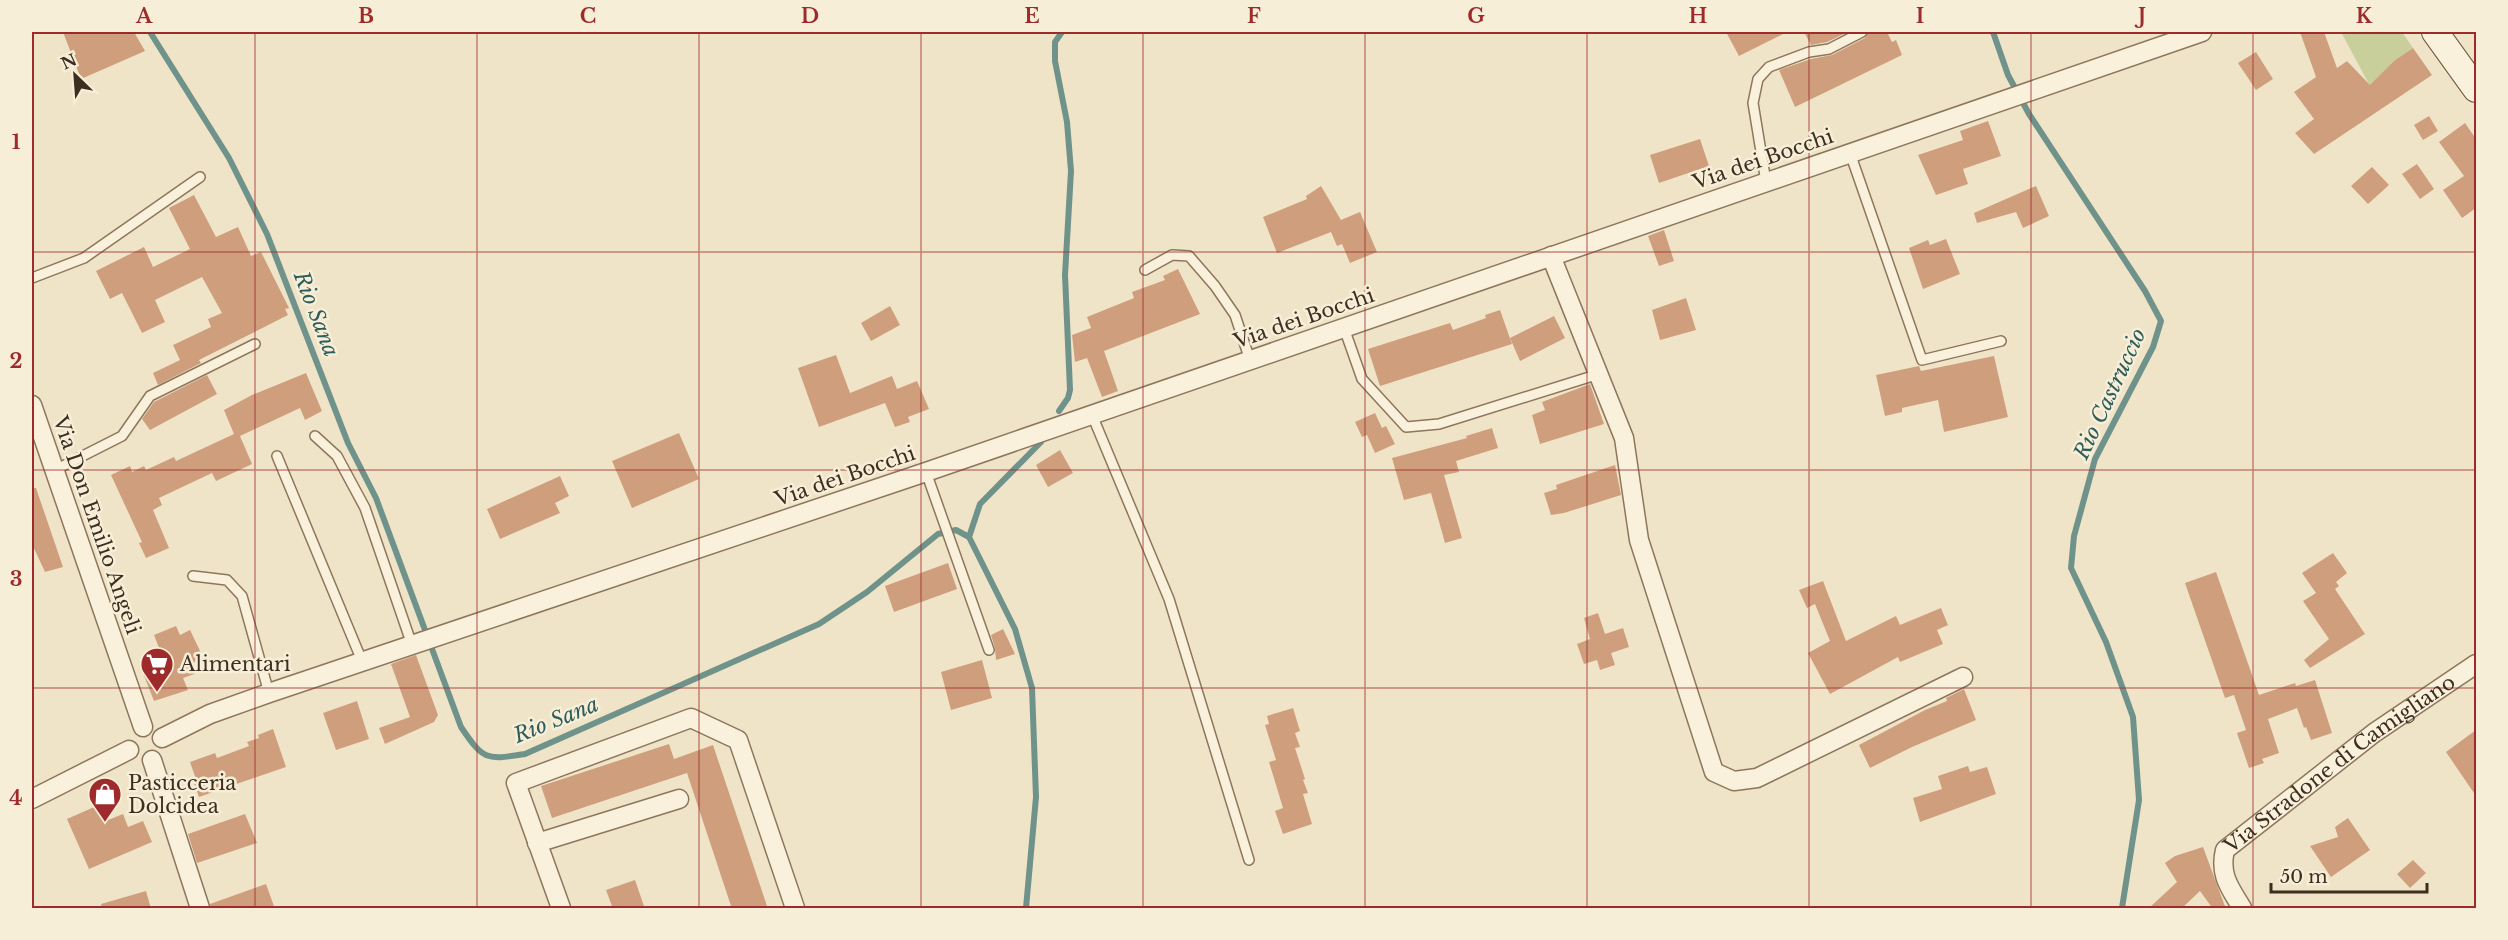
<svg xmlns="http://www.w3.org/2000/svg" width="2508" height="940" font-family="'Libre Baskerville',serif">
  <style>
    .green { fill: #c9cf9b }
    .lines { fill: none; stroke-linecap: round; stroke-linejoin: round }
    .stream { stroke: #6f938a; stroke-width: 6 }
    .building { fill: #cf9f7d }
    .lane-casing { stroke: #8d765c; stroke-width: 12 }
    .street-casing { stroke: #8d765c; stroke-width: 21 }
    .secondary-casing { stroke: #6f573f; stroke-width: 28 }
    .lane { stroke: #faf1dc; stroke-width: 9 }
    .street { stroke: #faf1dc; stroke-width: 18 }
    .secondary { stroke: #faf1dc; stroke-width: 26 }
    .grid { fill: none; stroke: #9e2a2b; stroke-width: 1.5; stroke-opacity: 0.55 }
    .labels { text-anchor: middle; stroke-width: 5; stroke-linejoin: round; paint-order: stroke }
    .street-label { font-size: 20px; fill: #3d2e20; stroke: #f7eed8 }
    .poi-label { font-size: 20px; fill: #3d2e20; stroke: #f7eed8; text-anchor: start }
    .water-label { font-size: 21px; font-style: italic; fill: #2f5d5a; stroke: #f7eed8 }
    .neatline { fill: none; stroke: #9e2a2b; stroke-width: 2 }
    .grid-label { font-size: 20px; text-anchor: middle; font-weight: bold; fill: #9e2a2b }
  </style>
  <rect width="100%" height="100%" fill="#f0e4c8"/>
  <!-- green -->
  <path class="green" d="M2341,32H2402L2413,48L2395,60L2370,86Z"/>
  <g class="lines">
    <!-- stream -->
    <path class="stream" d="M150,32L229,158L267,234L348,443L376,498L461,727C484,761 486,760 525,754L819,624L867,592L938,534L956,530L969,537L1015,629L1032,688L1036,797L1026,908
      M1993,32L2008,75L2029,114L2145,291L2161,321L2153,347L2095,459L2074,536L2071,568L2106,642L2133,717L2139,800L2122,908
      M1059,411L1068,398L1070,390L1065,275L1071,171L1067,122L1055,61V42L1062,32
      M969,537L980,504L1041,442"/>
  </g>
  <!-- building -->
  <path class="building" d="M63,32H134L145,51L81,79Z
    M1726,32H1787L1739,56Z
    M1804,32H1848L1827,42L1811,45Z
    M1869,32H1887L1892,42L1896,40L1902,55L1795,107L1779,70L1811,59L1832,55L1865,38Z
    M2300,32H2324L2337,68L2347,61L2370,85L2395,60L2413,48L2432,75L2314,154L2295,133L2314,119L2294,92L2316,77Z
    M2256,52L2273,79L2256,90L2238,63Z
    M2429,116L2438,131L2423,140L2414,125Z
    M1988,121L2001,156L1963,169L1968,184L1936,195L1918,155L1963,140L1960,131Z
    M2465,123L2476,139V208L2462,218L2443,190L2464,176L2439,142Z
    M1700,139L1709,166L1659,183L1650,155Z
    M2417,164L2434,189L2420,199L2402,174Z
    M2372,167L2389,185L2368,204L2351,186Z
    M1321,186L1341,220L1360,212L1377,252L1350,263L1342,244L1337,246L1331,232L1277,253L1263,217L1307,199L1306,196Z
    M2036,186L2049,216L2023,228L2016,212L1977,223L1974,213Z
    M194,195L216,237L238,227L251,256L261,252L289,308L285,309L288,315L199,360L201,363L158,385L153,373L180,360L173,345L211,327L208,319L222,313L202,277L155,300L165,322L142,333L122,293L110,299L96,271L144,247L153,267L190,249L169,208Z
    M1664,230L1674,261L1659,266L1648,236Z
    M1946,239L1960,274L1923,289L1909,248L1928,240L1930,245Z
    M1178,269L1200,314L1104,351L1118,391L1102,397L1087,358L1075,362L1072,335L1091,328L1087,317L1134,298L1132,292L1165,280L1163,276Z
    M1686,298L1696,330L1660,340L1652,310Z
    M890,306L900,325L871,341L861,323Z
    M1500,310L1512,344L1380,386L1368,349L1450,323L1453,330L1486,318L1485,315Z
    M1554,316L1565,338L1520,361L1510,338Z
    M836,355L850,393L892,376L897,389L917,381L929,409L908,417L910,422L895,427L885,403L819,427L798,368Z
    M1994,356L2008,417L1944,432L1938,400L1902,408V412L1885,416L1876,375L1919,366L1921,371Z
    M306,373L322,411L305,420L300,408L240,436L252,464L216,481L212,473L159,498L162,505L153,510L169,548L146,558L139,543L142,542L111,475L130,466L132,472L144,466L146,470L174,457L176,461L234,434L224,410L252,395Z
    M207,375L217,394L150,430L142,419L154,402Z
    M1590,384L1604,424L1540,444L1532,415L1545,410L1542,402Z
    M1375,413L1382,428L1386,426L1395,444L1375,453L1367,435L1362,437L1355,422Z
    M1492,428L1498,448L1456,461L1459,472L1444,475L1462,538L1445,543L1431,493L1404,500L1392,458L1467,438L1466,436Z
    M679,433L699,479L632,508L612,461Z
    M1060,450L1073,473L1048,487L1036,465Z
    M1615,465L1621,495L1564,513L1551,515L1544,493L1557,489L1556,485Z
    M560,476L569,496L555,503L560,513L500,539L487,509Z
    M32,488H36L63,567L45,572L32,544Z
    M2333,553L2347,573L2336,582L2339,586L2335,589L2365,634L2310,668L2304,660L2329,639L2303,601L2316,593L2302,573Z
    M948,563L957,589L894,612L885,586Z
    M2216,572L2259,695L2295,683L2296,686L2315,680L2332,733L2311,740L2306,727L2304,728L2297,708L2268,719L2279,753L2262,759L2264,763L2249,768L2237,733L2246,730L2234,695L2225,698L2185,583Z
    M1823,581L1846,641L1896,616L1900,625L1941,608L1948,625L1937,630L1943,644L1900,662L1898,657L1830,694L1808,653L1830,641L1815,604L1807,608L1799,590Z
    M1598,613L1605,634L1623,628L1629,647L1611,653L1615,665L1600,670L1597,660L1584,664L1577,644L1590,639L1584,618Z
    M176,626L180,635L190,630L203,657L193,663L197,673L183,678L188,690L154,701L143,673L154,671L153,666L165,663L154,635Z
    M1003,629L1015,654L996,660L995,648L991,635Z
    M416,655L438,715L434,722L385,744L379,728L410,717L391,664Z
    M982,660L992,698L951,710L941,672Z
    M1964,689L1976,720L1912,747L1870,768L1859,745L1925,710L1947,701L1946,698Z
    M357,701L369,739L336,750L323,713Z
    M1293,708L1300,731L1295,733L1300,747L1295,748L1305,779L1303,780L1308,793L1303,794L1312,824L1283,834L1275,811L1283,808L1269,762L1276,760L1265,725L1269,724L1267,716Z
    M273,729L286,767L199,797L194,783L197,782L190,762L215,753L217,758L249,746L247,742L259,738L258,735Z
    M2476,730V796L2446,752Z
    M669,744L674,759L713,745L768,909H732L687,773L552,818L541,786Z
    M1968,766L1970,772L1987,767L1996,794L1920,822L1913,798L1942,789L1938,776Z
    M101,804L108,820L123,814L128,827L143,821L152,842L89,869L67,819Z
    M245,814L257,843L197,863L188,834Z
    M2348,818L2370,850L2331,877L2310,846L2338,837L2335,827Z
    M2203,847L2226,909H2213L2200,891L2181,909H2148L2177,882L2165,863L2175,856Z
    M2413,860L2426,873L2410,888L2397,874Z
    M635,880L645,909H613L606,890Z
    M266,884L275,909H211L210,904Z
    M146,891L151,909H102L101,904Z"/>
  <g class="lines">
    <!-- lane casing -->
    <g class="lane-casing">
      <path id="lane" d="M1850,153L1922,360L2001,341
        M1766,182L1753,103L1758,79L1769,67L1809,52L1829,49L1862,32
        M1145,270L1172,255L1189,256L1215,286L1235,315L1250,360
        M32,278L84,258L200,177
        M1344,328L1362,379L1406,427L1439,424L1599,374
        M1092,415L1169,599L1249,860
        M315,436L337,456L365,508L412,645
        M277,456L362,661
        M55,470L122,436L150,396L255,344
        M926,472L989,650
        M193,576L227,580L242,596L269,693"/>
    </g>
    <!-- street casing -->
    <g class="street-casing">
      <g id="street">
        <path d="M1551,256L1624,438L1639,540L1714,772L1734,781L1757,778L1963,677"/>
        <path d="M32,405L143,727"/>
        <path d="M162,738L210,714L269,693L926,472L2202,32"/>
        <path d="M152,760L200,908"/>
        <path d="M32,799L129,750"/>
        <path d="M537,843L679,799"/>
        <path d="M561,908L516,783L691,718L738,740L795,908"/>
        <path id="s1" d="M2242,908C2230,888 2219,875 2225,850L2374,733L2476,664"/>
      </g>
    </g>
    <!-- secondary casing -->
    <g class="secondary-casing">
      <path id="secondary" d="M2435,32L2476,89"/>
    </g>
    <!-- lane -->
    <use href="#lane" class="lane"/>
    <!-- street -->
    <use href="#street" class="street"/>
    <!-- secondary -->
    <use href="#secondary" class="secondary"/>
  </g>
  <!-- grid -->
  <path class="grid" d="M255,32V908M477,32V908M699,32V908M921,32V908M1143,32V908M1365,32V908M1587,32V908M1809,32V908M2031,32V908M2253,32V908M32,252H2476M32,470H2476M32,688H2476"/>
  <!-- icons -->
  <defs>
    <g id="supermarket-pin" transform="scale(1.725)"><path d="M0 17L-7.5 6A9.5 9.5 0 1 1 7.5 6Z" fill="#9e2a2b" stroke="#f7eed8"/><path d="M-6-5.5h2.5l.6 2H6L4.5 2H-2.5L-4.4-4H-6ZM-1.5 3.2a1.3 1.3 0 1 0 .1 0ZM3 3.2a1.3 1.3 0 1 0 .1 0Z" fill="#fff"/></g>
    <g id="shop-pin" transform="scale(1.725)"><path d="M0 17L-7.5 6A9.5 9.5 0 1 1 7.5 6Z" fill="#9e2a2b" stroke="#f7eed8"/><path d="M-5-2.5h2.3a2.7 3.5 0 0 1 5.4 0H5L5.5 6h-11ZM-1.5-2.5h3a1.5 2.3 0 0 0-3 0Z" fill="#fff"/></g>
  </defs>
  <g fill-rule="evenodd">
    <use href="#supermarket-pin" x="157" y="664"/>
    <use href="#shop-pin" x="105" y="794"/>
  </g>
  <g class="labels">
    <!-- street labels -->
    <g class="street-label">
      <text transform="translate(1763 159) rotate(-19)" y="7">Via dei Bocchi</text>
      <text transform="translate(1304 318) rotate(-19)" y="7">Via dei Bocchi</text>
      <text transform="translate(845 476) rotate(-19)" y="7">Via dei Bocchi</text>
      <text transform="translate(97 525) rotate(71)" y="7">Via Don Emilio Angeli</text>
      <text dy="7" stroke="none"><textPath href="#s1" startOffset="206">Via Stradone di Camigliano</textPath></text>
    </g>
    <!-- poi labels -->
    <g class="poi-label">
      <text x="180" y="671">Alimentari</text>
      <text x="128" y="790">Pasticceria<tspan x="128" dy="23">Dolcidea</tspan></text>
    </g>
    <!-- water labels -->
    <g class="water-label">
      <text transform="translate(316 314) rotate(69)" y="7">Rio Sana</text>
      <text transform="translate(2110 394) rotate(-65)" y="7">Rio Castruccio</text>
      <text transform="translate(556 720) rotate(-22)" y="7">Rio Sana</text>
    </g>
  </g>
  <!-- border -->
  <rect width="2508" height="940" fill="none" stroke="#f7eed8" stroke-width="66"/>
  <!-- north arrow -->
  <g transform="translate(75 75) rotate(335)" stroke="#f7eed8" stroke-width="4.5" paint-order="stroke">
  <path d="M0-4.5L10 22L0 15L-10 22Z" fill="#3d2e20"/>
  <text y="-9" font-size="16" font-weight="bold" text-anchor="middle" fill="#3d2e20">N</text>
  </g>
  <!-- scale -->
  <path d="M2271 883v9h156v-9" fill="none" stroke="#3d2e20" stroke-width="3"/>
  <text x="2280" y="883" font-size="18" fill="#3d2e20" stroke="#f7eed8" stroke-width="4.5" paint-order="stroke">50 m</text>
  <rect x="33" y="33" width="2442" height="874" class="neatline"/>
  <g class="grid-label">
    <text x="144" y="23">A</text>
    <text x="366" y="23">B</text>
    <text x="588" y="23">C</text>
    <text x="810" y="23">D</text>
    <text x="1032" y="23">E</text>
    <text x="1254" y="23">F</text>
    <text x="1476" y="23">G</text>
    <text x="1698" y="23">H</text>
    <text x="1920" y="23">I</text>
    <text x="2142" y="23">J</text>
    <text x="2364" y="23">K</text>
    <text x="16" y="149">1</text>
    <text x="16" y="368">2</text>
    <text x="16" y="586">3</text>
    <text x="16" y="805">4</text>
  </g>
</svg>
